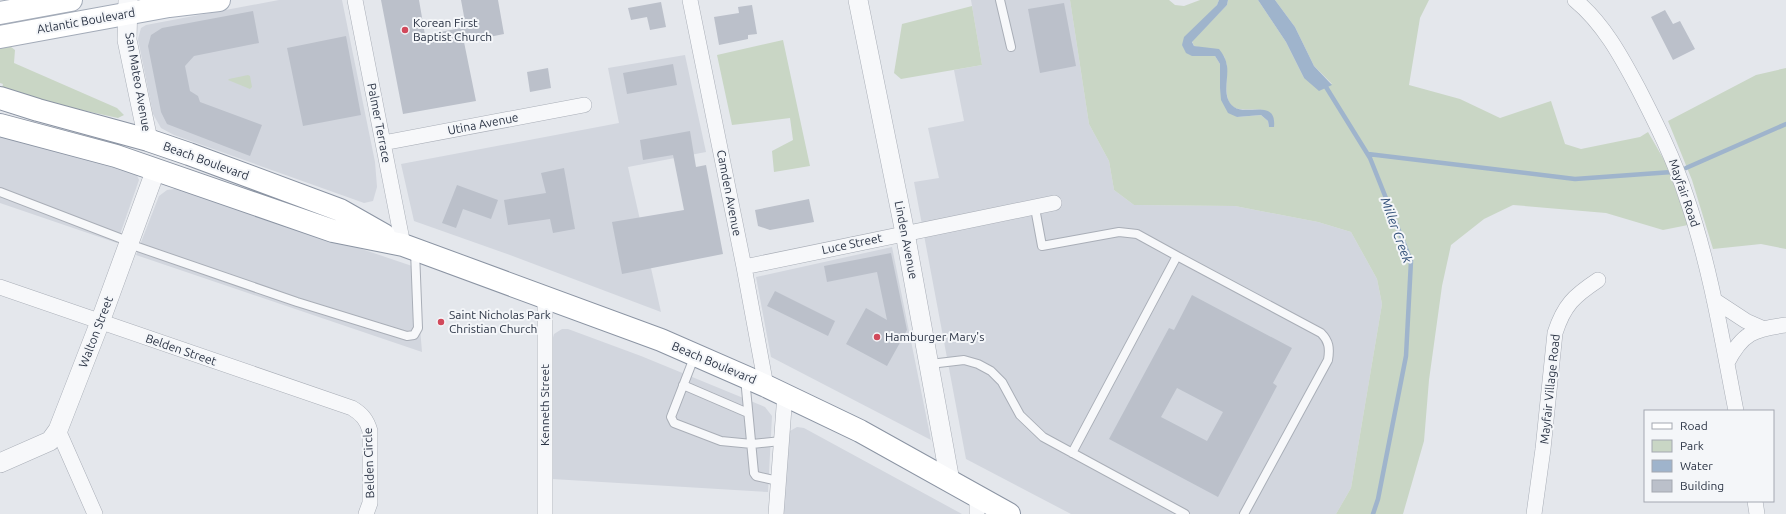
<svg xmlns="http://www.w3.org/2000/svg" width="1786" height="514" font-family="Ubuntu,sans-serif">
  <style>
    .built { fill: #d2d6de }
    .green { fill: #c9d6c5 }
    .water { fill: #9fb4cc }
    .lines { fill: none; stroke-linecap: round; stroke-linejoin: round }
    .stream { stroke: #9fb4cc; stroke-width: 4.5 }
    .building { fill: #bbc0ca; fill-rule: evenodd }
    .service-casing { stroke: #a9aeb7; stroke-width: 10 }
    .minor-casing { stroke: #a9aeb7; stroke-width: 16 }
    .tertiary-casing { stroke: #a9aeb7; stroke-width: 20 }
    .primary-casing { stroke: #a3abb8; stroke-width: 24 }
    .trunk-casing { stroke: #8b94a3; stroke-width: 24 }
    .service { stroke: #f7f8fa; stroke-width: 8 }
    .minor { stroke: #f7f8fa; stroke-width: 15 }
    .tertiary { stroke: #f7f8fa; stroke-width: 19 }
    .primary { stroke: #fff; stroke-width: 22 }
    .trunk { stroke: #fff; stroke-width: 22 }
    .poi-dot { fill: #d1495b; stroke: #f4f6f9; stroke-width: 1.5 }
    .labels { text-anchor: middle; stroke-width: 4; stroke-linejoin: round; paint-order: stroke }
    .street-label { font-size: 12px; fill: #2b3445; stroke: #f4f6f9 }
    .poi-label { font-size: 12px; fill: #2b3445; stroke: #f4f6f9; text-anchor: start }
    .water-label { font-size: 13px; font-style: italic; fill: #34527a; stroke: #f4f6f9 }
  </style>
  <rect width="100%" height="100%" fill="#e4e7ec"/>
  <!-- built -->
  <path class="built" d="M279,0H342L375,162L377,187L373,201L364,203L174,135L161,128L153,114L138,39L141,28L146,25Z
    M971,0H1070L1089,124L1109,161L1114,190L1134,205L1235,206L1318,222L1351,232L1377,279L1382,304L1351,488L1336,514H1071L966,459L914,182L939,178L928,128L964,121L954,70L982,65Z
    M685,55L706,152L628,167L661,312L510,255L414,221L401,164L619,123L608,68Z
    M0,133L136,173L139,180L117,243L0,203Z
    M181,188L415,267L422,352L136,255L159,196L167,190Z
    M892,247L931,440L771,357L756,277Z
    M562,329H568L641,356L765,407L772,416L768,492L552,479V341L554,334Z
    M797,427L804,428L962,514H783L788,436L790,431Z"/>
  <!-- green -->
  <path class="green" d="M1070,0H1169L1175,5L1184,6L1200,0H1219L1217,5L1182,45L1204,55L1215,56L1220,64V88L1237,117L1261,115L1268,121L1269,127H1273L1274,120L1264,110C1256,109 1247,110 1239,109C1222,106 1227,81 1227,68C1227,64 1225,60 1224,56L1203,48L1194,46L1192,41L1227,5L1228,0H1258L1286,42L1304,78L1332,84L1314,66L1295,27L1275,0H1429L1420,18L1409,85L1460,99L1500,118L1551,101L1565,144L1581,149L1640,137L1648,132L1667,165L1688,225L1663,230L1606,213L1513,205L1484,219L1451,245L1442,286L1429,380L1424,441L1403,514H1336L1351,488L1382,304L1377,279L1351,232L1318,222L1235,206L1134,205L1114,190L1109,161L1089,124Z
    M972,6L982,65L901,79L894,73L902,24Z
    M783,40L810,166L774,172L772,151L793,140L790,118L732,125L717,55Z
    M0,47H11L15,50L14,63L117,108L124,115L118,118L54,104L2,88L3,84L0,83Z
    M1786,68V249L1761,244L1713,249L1692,180L1668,121L1756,75Z
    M248,75L250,76L252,87L250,89L228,80L229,79Z"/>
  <!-- water -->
  <path class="water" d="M1219,0H1228L1227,5L1192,42L1194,46L1219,49C1223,54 1226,59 1227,66C1229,78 1221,98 1234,107C1246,116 1277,98 1274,127H1269L1268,121L1261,115L1237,117L1228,113L1221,100L1220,88V64L1215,56H1192L1186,53L1182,45L1184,37L1217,5Z
    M1258,0H1275L1295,27L1314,66L1332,85L1319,91L1304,78L1286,42Z"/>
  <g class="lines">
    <!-- stream -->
    <path class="stream" d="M1326,87L1370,158L1411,261L1406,356L1378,499L1373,514
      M1368,154L1575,179L1672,172
      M1686,168L1786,124"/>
  </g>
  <!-- building -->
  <path class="building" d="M381,0H419L425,35L466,27L461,0H498L504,34L464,42L476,101L403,114Z
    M661,2L666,27L650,30L647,17L631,20L628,8Z
    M1064,3L1076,66L1040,73L1028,9Z
    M752,5L757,34L748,35V39L719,45L714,17L739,13L738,7Z
    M1665,10L1673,24L1680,21L1695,49L1673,60L1651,17Z
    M253,11L259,43L194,56L185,66L190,91L198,96L200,102L262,125L250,156L167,124L161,112L148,46L151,35L162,28Z
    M346,36L361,115L303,126L287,48Z
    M673,64L677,85L627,94L623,73Z
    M548,68L551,88L530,92L527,72Z
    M690,131L696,167L706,165L723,254L622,274L612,222L684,210L673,155L643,160L640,140Z
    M564,168L575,229L553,233L550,219L508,225L504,200L546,193L541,173Z
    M457,185L498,200L491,219L463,209L456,228L442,223Z
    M809,199L814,222L770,230L758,226L755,210Z
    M891,253L907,330L887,366L846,344L866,308L887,320L877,272L827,282L824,266Z
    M775,291L835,321L828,336L767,306Z
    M1192,295L1292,348L1273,383L1277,386L1218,497L1109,439L1169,328L1174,330ZM1177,388L1223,412L1207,441L1161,417Z"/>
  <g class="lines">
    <!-- service casing -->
    <g class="service-casing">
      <path id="service" d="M1000,0L1011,47
        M0,192L130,242
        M1035,208L1042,246L1119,232L1137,234L1177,256L1072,453
        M129,244L297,302L407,336L414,335L418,328L415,251
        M1177,256L1321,333C1329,341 1330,348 1328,360L1244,514
        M695,355L671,417L674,423L721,441L752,444L781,441
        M930,364L964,360L978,364L991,371L1002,382L1020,415L1043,437L1185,514
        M745,378L754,473L756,476L778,481
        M683,385L748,413"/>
    </g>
    <!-- minor casing -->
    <g class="minor-casing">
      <path id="minor" d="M355,0L403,245
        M690,0L744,267L766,386
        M1575,0C1603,23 1621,56 1638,88C1656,123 1674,159 1686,196C1710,265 1722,339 1736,411
        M383,143L584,105
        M744,267L1054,203
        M0,287L352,408C362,414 367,420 370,431V503L366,514
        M545,296V514
        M1714,300L1746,321L1762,328
        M1727,363C1742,333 1754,329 1786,325
        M58,430L95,514
        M977,497V514
        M1755,501L1757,514
        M776,514L785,394
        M1534,514L1543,449L1555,333C1564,305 1574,296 1598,280"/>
    </g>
    <!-- tertiary casing -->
    <g class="tertiary-casing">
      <path id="tertiary" d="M128,0L127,40L148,140
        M858,0L905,233L950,481
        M0,463L50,441L58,430L100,322L156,169"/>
    </g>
    <!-- primary casing -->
    <g class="primary-casing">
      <path id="primary" d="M0,13L71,0
        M0,37L169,6L219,0"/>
    </g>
    <!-- trunk casing -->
    <g class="trunk-casing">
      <path id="trunk" d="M0,98L38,110L148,140L189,154L340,210L384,235
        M0,125L116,156L333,231L403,245L661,340L766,386L860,431L1009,514"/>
    </g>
    <!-- service -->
    <use href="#service" class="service"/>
    <!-- minor -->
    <use href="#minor" class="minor"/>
    <!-- tertiary -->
    <use href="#tertiary" class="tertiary"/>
    <!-- primary -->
    <use href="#primary" class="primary"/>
    <!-- trunk -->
    <use href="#trunk" class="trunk"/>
  </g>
  <!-- markers -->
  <g class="poi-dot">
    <circle cx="405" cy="30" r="4"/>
    <circle cx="441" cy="322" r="4"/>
    <circle cx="877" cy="337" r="4"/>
  </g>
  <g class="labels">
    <!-- street labels -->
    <g class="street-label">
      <text transform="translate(86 21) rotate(-10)" y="4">Atlantic Boulevard</text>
      <text transform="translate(138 82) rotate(80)" y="4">San Mateo Avenue</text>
      <text transform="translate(379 123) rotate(79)" y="4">Palmer Terrace</text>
      <text transform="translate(483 124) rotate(-11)" y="4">Utina Avenue</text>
      <text transform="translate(206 161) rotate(20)" y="4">Beach Boulevard</text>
      <text transform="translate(729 193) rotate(79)" y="4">Camden Avenue</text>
      <text transform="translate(1684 193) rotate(71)" y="4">Mayfair Road</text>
      <text transform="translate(906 240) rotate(79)" y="4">Linden Avenue</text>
      <text transform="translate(852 244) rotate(-12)" y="4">Luce Street</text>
      <text transform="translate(96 332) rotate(-69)" y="4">Walton Street</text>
      <text transform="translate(181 350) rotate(19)" y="4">Belden Street</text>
      <text transform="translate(714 363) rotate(23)" y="4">Beach Boulevard</text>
      <text transform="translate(1550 389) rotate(-84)" y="4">Mayfair Village Road</text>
      <text transform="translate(545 405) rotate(-90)" y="4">Kenneth Street</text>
      <text transform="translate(369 463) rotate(-92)" y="4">Belden Circle</text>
    </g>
    <!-- poi labels -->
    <g class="poi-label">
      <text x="413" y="27">Korean First<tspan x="413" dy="14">Baptist Church</tspan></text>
      <text x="449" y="319">Saint Nicholas Park<tspan x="449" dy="14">Christian Church</tspan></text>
      <text x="885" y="341">Hamburger Mary's</text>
    </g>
    <!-- water labels -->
    <g class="water-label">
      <text transform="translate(1397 230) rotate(70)" y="5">Miller Creek</text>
    </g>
  </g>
  <!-- legend -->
  <rect x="1644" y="410" width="130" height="92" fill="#f4f6f9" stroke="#a4a8b1"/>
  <rect x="1652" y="423" width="20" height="6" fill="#ffffff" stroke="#a4a8b1"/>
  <text x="1680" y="430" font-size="12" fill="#2b3445">Road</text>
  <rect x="1652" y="440" width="20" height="12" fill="#c9d6c5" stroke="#a4a8b1"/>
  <text x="1680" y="450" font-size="12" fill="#2b3445">Park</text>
  <rect x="1652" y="460" width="20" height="12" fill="#9fb4cc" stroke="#a4a8b1"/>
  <text x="1680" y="470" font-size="12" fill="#2b3445">Water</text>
  <rect x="1652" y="480" width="20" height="12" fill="#bbc0ca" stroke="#a4a8b1"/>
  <text x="1680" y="490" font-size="12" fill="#2b3445">Building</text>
</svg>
